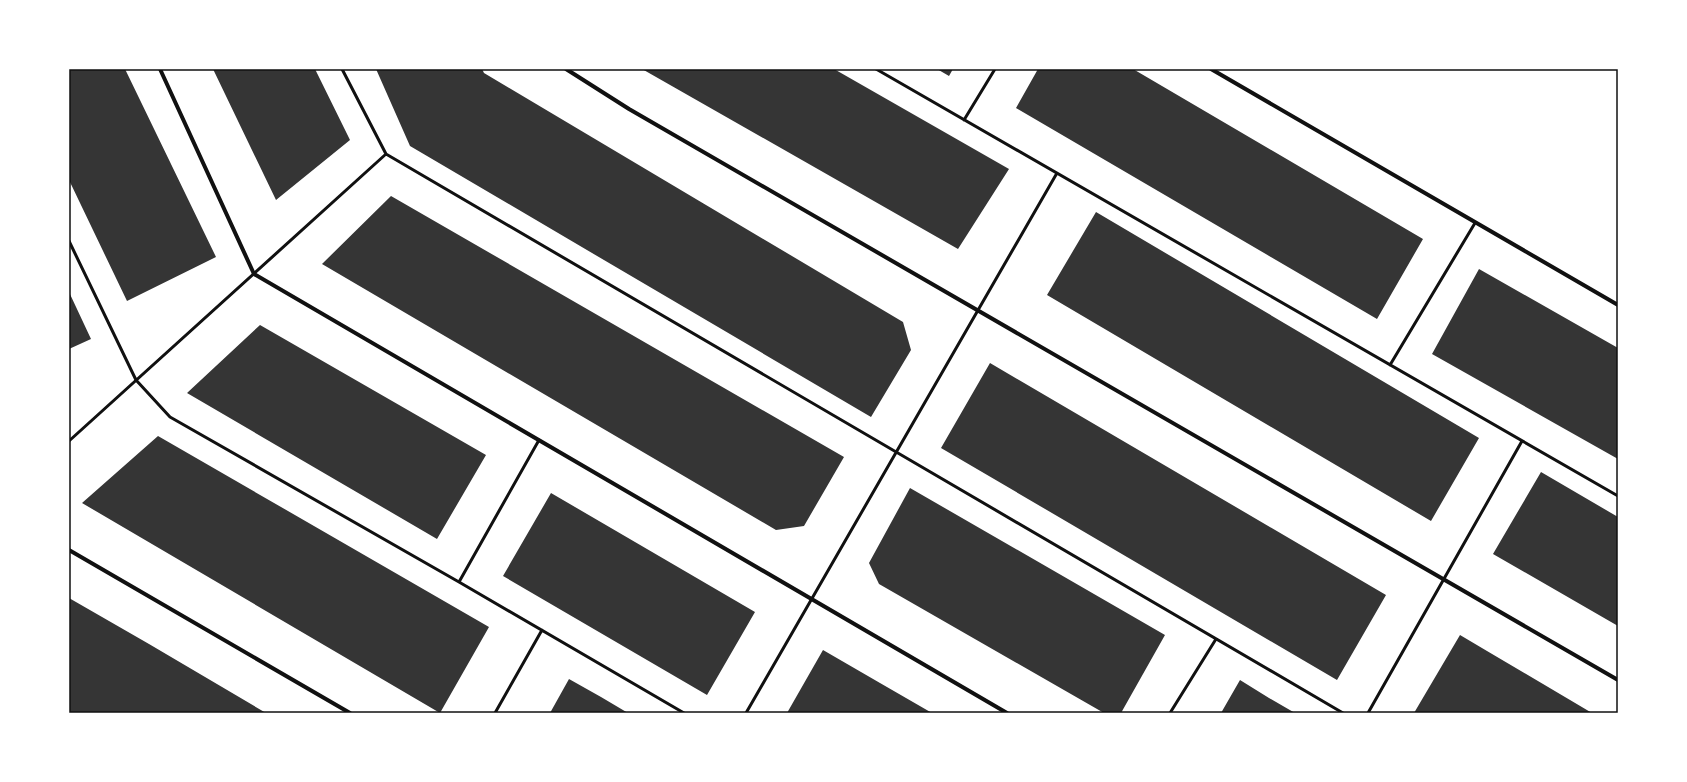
<svg xmlns="http://www.w3.org/2000/svg" width="1687" height="782" font-family="Literata,serif">
  <style>
    .building { fill: #353535 }
    .lines { fill: none; stroke-linecap: round; stroke-linejoin: round }
    .service { stroke: #111; stroke-width: 3 }
    .minor { stroke: #111; stroke-width: 4 }
    .neatline { fill: none; stroke: #111; stroke-width: 1.5 }
  </style>
  <rect width="100%" height="100%" fill="#fff"/>
  <!-- building -->
  <path class="building" d="M69,69H125L216,257L127,301L69,180Z
    M213,69H315L350,140L276,200Z
    M376,69H482L484,73L903,322L911,350L871,417L410,146Z
    M642,69H834L1009,169L958,249Z
    M937,69H953L949,76Z
    M1038,69H1133L1423,239L1377,319L1016,108Z
    M391,196L844,457L804,526L776,530L322,264Z
    M1096,212L1479,438L1431,521L1047,295Z
    M1479,269L1618,348V459L1432,354Z
    M69,292L91,339L69,349Z
    M260,325L486,455L437,539L187,393Z
    M990,363L1386,595L1337,680L941,448Z
    M158,436L489,627L440,713L82,503Z
    M1541,472L1618,517V626L1493,554Z
    M910,488L1165,635L1121,713H1104L879,584L869,563Z
    M551,493L755,612L707,695L503,576Z
    M69,598L149,644L266,713H70Z
    M1460,635L1487,651L1592,713H1414Z
    M823,650L880,683L932,713H787Z
    M569,679L601,697L628,713H550Z
    M1240,680L1269,698L1295,713H1221Z"/>
  <g class="lines">
    <!-- service -->
    <path class="service" d="M342,69L386,154L1343,713
      M876,69L1618,496
      M964,120L995,69
      M69,241L136,380L170,417L459,582L684,713
      M1390,365L1475,223
      M69,441L386,154
      M459,582L539,440
      M495,713L542,630
      M746,713L1057,173
      M1170,713L1216,639
      M1368,713L1522,441"/>
    <!-- minor -->
    <path class="minor" d="M160,69L254,274L1007,713
      M566,69L629,109L1618,680
      M1211,69L1618,305
      M69,550L350,713"/>
  </g>
  <!-- border -->
  <rect width="1687" height="782" fill="none" stroke="#ffffff" stroke-width="140"/>
  <rect x="70" y="70" width="1547" height="642" class="neatline"/>
</svg>
